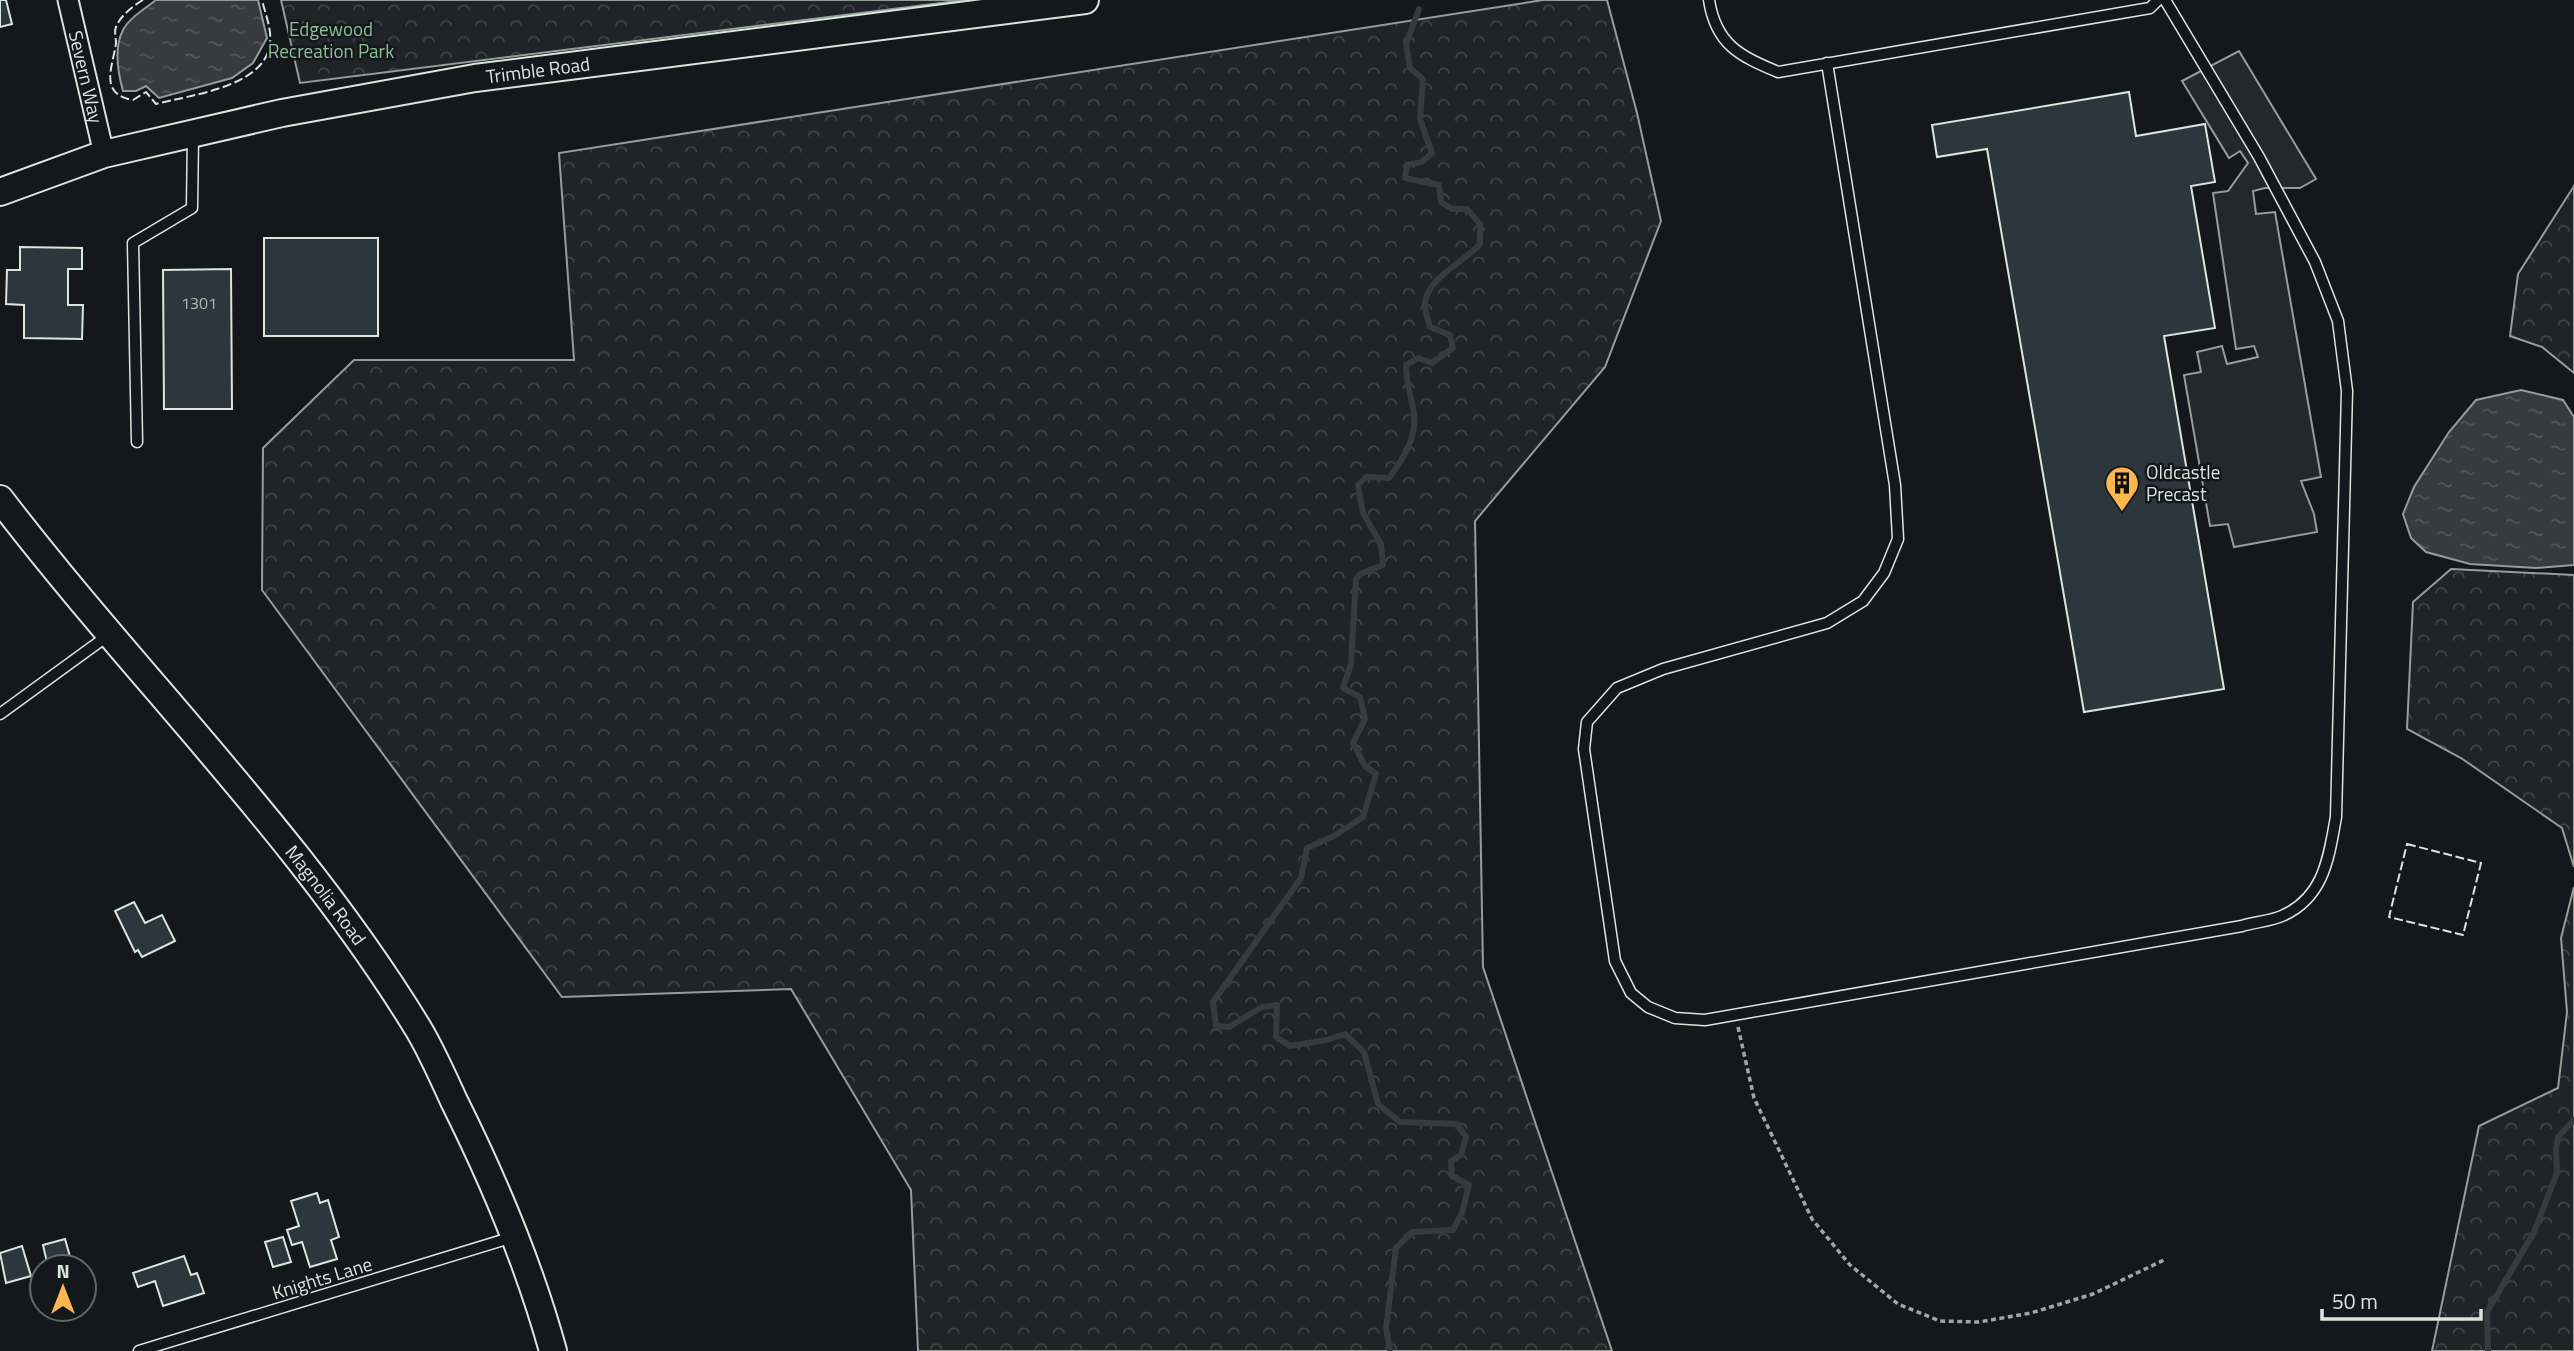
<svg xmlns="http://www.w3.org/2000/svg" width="2574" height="1351" font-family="'Titillium Web',sans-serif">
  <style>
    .forest { fill: url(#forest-crowns); stroke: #939e99; stroke-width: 2 }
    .parking { fill: #24282b; stroke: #939e99; stroke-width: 2 }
    .water { fill: url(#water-ripples); stroke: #939e99; stroke-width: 2 }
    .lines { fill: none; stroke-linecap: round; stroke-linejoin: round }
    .stream { stroke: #363b3e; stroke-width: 6 }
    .building { fill: #2c363c; stroke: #d8e6dc; stroke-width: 2 }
    .lane-casing { stroke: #d8e6dc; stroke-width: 13 }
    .street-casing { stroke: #d8e6dc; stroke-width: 23 }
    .secondary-casing { stroke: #d8e6dc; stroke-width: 30 }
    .path { stroke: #9da8a2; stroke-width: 3.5; stroke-dasharray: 5 3.5; stroke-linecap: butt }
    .lane { stroke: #14181c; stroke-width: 10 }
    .street { stroke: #14181c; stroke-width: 19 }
    .secondary { stroke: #14181c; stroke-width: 26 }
    .fence { stroke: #d8e6dc; stroke-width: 2; stroke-dasharray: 9 3.5; stroke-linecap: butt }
    .labels { text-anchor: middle; stroke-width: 5; stroke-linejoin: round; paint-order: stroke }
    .number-label { font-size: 16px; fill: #adbab4 }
    .park-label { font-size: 19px; fill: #8ac095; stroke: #14181c }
    .street-label { font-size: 19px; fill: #d8e6dc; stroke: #14181c }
    .poi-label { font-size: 19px; fill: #d8e6dc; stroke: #14181c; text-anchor: start }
  </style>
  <defs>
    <pattern id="forest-crowns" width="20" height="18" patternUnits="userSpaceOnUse" patternTransform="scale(1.75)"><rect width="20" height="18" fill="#202428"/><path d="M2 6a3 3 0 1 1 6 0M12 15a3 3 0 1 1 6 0" fill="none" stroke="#404447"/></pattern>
    <pattern id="water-ripples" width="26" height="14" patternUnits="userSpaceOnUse" patternTransform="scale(1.75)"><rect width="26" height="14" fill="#363b3e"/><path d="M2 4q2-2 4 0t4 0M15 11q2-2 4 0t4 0" fill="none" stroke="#525759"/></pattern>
  </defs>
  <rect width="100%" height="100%" fill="#14181c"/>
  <!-- forest -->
  <path class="forest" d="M281,0H965L300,83Z
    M1543,0H1607L1637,113L1661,221L1605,367L1475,521L1483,967L1612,1351H918L911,1190L791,989L562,997L262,590L263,448L354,360H574L559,153Z
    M2574,186V373L2542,347L2510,336L2518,274Z
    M2451,569L2574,575V867L2562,828L2461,758L2407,729L2413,602Z
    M2574,887V1351H2432L2479,1126L2558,1088L2567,1012L2561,938Z"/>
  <!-- parking -->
  <path class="parking" d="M2239,51L2316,179L2300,188H2265L2253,191L2256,214L2275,212L2321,477L2301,481L2314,514L2317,532L2234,547L2228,524L2210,526L2184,375L2201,372L2197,352L2222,346L2227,364L2258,357L2254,346L2236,349L2213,193L2228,191L2248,163L2240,151L2229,158L2182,81Z"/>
  <!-- water -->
  <path class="water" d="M156,0H258L267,38L253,63L232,78L159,98L146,86L136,91H123C118,73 114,47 123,30C129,18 146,8 156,0Z
    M2521,390L2563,400L2574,417V565L2536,568L2470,564L2426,552L2411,538L2403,514L2414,487L2449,432L2476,400Z"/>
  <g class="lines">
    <!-- stream -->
    <path class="stream" d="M1390,1351L1386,1328L1396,1248L1412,1232L1453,1230L1462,1213L1469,1185L1452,1176L1451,1161L1461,1155L1466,1137L1457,1124L1400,1122L1378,1104L1364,1052L1345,1034L1327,1040L1290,1046L1276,1037L1277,1005L1262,1007L1229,1027L1216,1026L1213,1002L1301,878L1307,848L1334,836L1363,817L1376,774L1365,766L1353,743L1365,719L1360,697L1343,688L1351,664L1356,579L1360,574L1383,565L1381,544L1363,513L1358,485L1366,477L1389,478C1403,459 1417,438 1414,413C1411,396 1406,382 1406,365L1418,358L1432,363L1453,348L1450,335L1430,327C1428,320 1425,311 1425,304C1426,279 1463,263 1480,244V224L1467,209H1452L1441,202L1439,185L1405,178L1407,165L1422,162L1432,153L1420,119L1423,79L1410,68L1406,44L1419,9
      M2488,1351L2487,1312L2534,1232L2557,1173L2556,1149L2558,1137L2574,1120"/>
  </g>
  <!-- building -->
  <path class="building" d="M0,0H6L12,24L0,27Z
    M2129,92L2136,136L2205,124L2215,182L2191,186L2215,328L2164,336L2224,689L2084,712L1987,149L1937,157L1932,125Z
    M264,238H378V336H264Z
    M20,247L82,248V269H68V305H83L82,339L24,338V305L6,304L7,270H20Z
    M231,269L232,409H164L163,270Z
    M134,902L145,923L162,915L175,941L142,957L138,950L135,952L115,911Z
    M317,1193L320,1203L328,1200L339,1237L331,1240L337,1259L310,1267L302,1242L292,1245L287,1230L299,1226L291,1201Z
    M283,1237L291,1262L273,1267L265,1242Z
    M65,1239L73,1267H48L43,1245Z
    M22,1246L31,1276L6,1283L0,1253Z
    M184,1256L191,1275L197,1273L204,1293L163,1306L155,1281L138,1287L133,1273Z"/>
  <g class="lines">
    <!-- lane casing -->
    <g class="lane-casing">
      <path id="lane" d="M1709,0C1716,45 1740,56 1778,72L2150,8L2158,0
        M1827,63L1895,485L1898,539L1884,573L1863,601L1827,623L1663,669L1617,688L1587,722L1584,749L1615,961L1631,993L1648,1007L1675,1018L1705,1020L2242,926C2255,922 2272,921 2284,915C2325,896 2329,855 2336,817L2347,391L2338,321L2315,262L2259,157L2165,0
        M137,442L133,243L192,208L193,135
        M0,714L110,634
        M139,1351L513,1237"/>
    </g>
    <!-- street casing -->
    <g class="street-casing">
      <g id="street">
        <path id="s1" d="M68,0L104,154"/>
      </g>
    </g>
    <!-- secondary casing -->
    <g class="secondary-casing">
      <g id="secondary">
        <path id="s2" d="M0,192L104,154L282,113L475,78L1085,0"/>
        <path id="s3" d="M0,499C137,678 301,836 419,1030C432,1052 443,1077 454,1101C494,1181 529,1264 553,1351"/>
      </g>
    </g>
    <!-- path -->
    <path class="path" d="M1738,1027L1754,1098L1812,1219L1850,1265L1898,1304L1940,1321L1979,1322L2031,1313L2093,1294L2164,1260"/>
    <!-- lane -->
    <use href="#lane" class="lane"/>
    <!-- street -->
    <use href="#street" class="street"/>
    <!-- secondary -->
    <use href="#secondary" class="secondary"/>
    <!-- fence -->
    <path class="fence" d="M143,0C134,5 120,16 116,27C114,31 116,38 116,43C113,66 98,94 133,100L146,92L156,104C190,95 266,87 270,43C272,30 265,13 262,0
      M2407,844L2481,863L2463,935L2389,917Z"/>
  </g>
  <!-- icons -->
  <defs>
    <g id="building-pin" transform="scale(1.75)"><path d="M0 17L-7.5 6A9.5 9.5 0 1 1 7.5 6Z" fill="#ffb74d" stroke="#14181c"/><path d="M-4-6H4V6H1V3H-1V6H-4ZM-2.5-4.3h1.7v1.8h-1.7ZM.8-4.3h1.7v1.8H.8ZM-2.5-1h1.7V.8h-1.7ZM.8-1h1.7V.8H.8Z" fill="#111"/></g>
  </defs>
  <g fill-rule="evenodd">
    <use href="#building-pin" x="2122" y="483"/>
  </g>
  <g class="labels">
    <!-- number labels -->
    <g class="number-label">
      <text x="199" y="309">1301</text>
    </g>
    <!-- park labels -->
    <g class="park-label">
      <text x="331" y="36">Edgewood<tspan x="331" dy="22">Recreation Park</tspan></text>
    </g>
    <!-- street labels -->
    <g class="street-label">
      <text dy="7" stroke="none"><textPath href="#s2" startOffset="553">Trimble Road</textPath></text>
      <text dy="7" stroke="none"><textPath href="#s1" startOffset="79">Severn Way</textPath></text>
      <text dy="7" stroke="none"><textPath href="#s3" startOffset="513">Magnolia Road</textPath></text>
      <text transform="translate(322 1278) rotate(-17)" y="7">Knights Lane</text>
    </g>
    <!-- poi labels -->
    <g class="poi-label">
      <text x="2146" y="479">Oldcastle<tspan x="2146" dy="22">Precast</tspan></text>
    </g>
  </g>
  <!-- north arrow -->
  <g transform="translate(63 1288)"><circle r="33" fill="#14181c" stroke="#626a69" stroke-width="2"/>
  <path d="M0-5L12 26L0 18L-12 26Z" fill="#ffb74d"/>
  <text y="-10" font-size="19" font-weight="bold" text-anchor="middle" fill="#d8e6dc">N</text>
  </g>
  <!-- scale -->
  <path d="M2322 1309v10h159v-10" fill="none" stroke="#d8e6dc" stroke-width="3.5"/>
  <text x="2332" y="1309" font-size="21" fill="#d8e6dc" stroke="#14181c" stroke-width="5" paint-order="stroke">50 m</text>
</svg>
